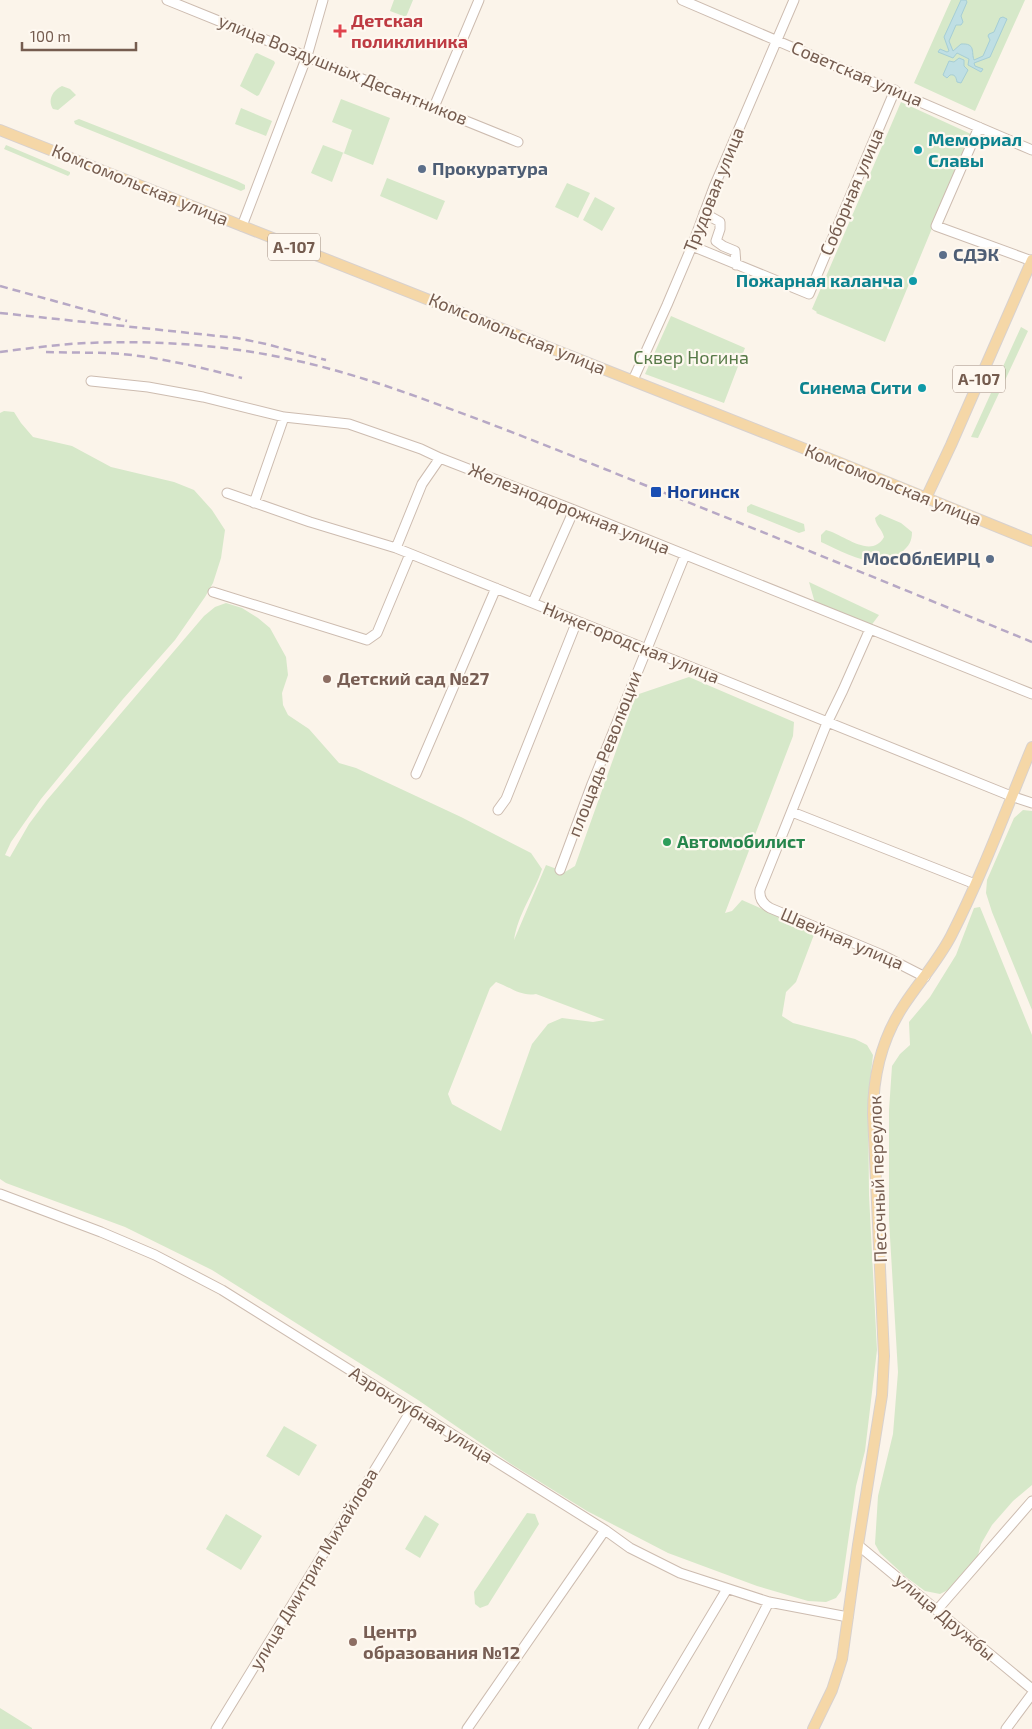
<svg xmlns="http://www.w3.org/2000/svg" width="1032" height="1729" font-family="'Exo 2',sans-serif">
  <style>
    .green { fill: #d6e8c9; fill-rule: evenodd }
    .water { fill: #bfdfe4; stroke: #a6ced5 }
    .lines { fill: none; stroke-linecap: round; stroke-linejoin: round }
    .minor-casing { stroke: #cdbcb0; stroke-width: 11 }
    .major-casing { stroke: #d8d1ce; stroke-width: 12 }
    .minor { stroke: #fff; stroke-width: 9 }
    .major { stroke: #f5d7a7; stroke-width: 10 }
    .rail { stroke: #b7a8c5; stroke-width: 2.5; stroke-dasharray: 8 5; stroke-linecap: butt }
    .health-dot { fill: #e0444e; stroke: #fef8f0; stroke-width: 2 }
    .culture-dot { fill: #0f9aa8; stroke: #fef8f0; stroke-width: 2 }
    .service-dot { fill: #5c6f8a; stroke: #fef8f0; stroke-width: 2 }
    .transit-dot { fill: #1a4fb4; stroke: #fef8f0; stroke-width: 2 }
    .education-dot { fill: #8d6e63; stroke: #fef8f0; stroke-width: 2 }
    .leisure-dot { fill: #2e9e5b; stroke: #fef8f0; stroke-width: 2 }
    .labels { text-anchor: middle; stroke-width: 4.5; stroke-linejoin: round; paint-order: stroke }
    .shield { fill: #fef8f0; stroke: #9e8b7f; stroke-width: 1 }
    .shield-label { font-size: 16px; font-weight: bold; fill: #755c4f }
    .health-label { font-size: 18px; font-weight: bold; fill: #be3a42; stroke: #fef8f0; text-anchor: start }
    .street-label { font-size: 18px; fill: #755c4f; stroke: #fef8f0 }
    .culture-label { font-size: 18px; font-weight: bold; fill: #0d838f; stroke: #fef8f0; text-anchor: end }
    .service-label { font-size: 18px; font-weight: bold; fill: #4e5e75; stroke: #fef8f0; text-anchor: start }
    .park-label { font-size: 18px; fill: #567947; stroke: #fef8f0 }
    .transit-label { font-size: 18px; font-weight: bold; fill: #164399; stroke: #fef8f0; text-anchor: start }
    .education-label { font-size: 18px; font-weight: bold; fill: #785e54; stroke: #fef8f0; text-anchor: start }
    .leisure-label { font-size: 18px; font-weight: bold; fill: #27864d; stroke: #fef8f0; text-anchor: start }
  </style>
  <rect width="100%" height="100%" fill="#fbf4ea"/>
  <!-- green -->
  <path class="green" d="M394,0H413L406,17L390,11Z
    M951,0H1025L975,111L914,83Z
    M257,53L274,61L275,63L259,95L257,96L240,86L255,54Z
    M62,86L70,89L76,95L58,110L53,109C47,100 53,90 62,86Z
    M341,99L390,118L373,165L343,153L332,182L311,173L323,145L344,153L352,130L332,122Z
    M901,102L971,134L885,342L816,313L817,312L812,309Z
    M241,108L272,121L266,136L235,124Z
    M79,119L237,181L245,185V189L241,191L75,124L74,121Z
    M6,145L70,172V174L68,176L4,149Z
    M387,178L445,201L437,220L380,196Z
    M567,183L590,193L578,218L555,207Z
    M595,197L615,208L602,231L583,220Z
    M671,316L745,348L724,403L645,374Z
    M1021,327L1028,331L978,438L971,437Z
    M4,411L14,412L21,423L33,437L72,446L111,467L174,482L194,490L212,510L225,530L221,558L213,583L205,597L175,640L123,699L41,799L11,842L5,855L10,857L29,824L47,800L204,616L215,607L226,603L242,608L258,618L270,628L286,657L288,675L282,693L283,705L288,715L309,729L339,763L356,768L461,817L531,853L542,869C534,893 518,914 514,940L546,865L565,872L575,866L636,695L689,677L794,722L793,736L725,913L732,911L742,900L815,932L796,982L786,992L782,1016L793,1023L855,1039L867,1045L873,1055L868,1100L869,1195L877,1350L865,1451L856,1486L841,1591L836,1598L826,1602L808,1601L757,1586L668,1553L587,1511L511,1464L418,1400L212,1270L125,1227L6,1183L0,1179V413ZM496,982C510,987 521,997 536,994L605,1020L593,1022L562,1018L548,1024L532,1044L501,1131L452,1104L448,1094L490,988Z
    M751,504L804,524L805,531L799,533L747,512V507Z
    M880,514L901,523L912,532C912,541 909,546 902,552C898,554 893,559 888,560C866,566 841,551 821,542V535L826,530C843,534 871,560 884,537C882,529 876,526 875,518Z
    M809,582L879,615L870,627L815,603Z
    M1023,810L1032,811V1010L992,912L986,893L987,880L1014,818Z
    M980,907L1032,1035V1485L1013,1501L992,1525L981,1544L975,1567L952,1588L940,1594L925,1591L906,1577L880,1553L875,1544L878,1496L893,1434L898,1372L889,1220V1110L892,1066L900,1054L910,1045L909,1022L930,997L956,955L974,908Z
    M284,1426L317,1445L299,1476L266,1456Z
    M527,1513L535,1514L539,1524L488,1605L480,1608L475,1604L474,1592Z
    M226,1514L262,1536L241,1570L206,1549Z
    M425,1515L439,1524L420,1558L405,1549Z
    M0,1708L32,1728V1729H0Z"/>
  <!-- water -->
  <path class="water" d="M961,0H966L967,2L961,16L963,22L961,25H956L949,41L953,51L961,44C976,43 971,52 974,60L983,56L990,40L988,36L989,34L994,32L1000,18L1003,17L1007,19L990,57L974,63L975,66L983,69L981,72L968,65L969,59L957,53L953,58L938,52L940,49L947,52L949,51L944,37Z
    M959,58L964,60V66L968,70L961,83L957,82C956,77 955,74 950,75L947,78L943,75L949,61L954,62Z"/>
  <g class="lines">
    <!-- minor casing -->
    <g class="minor-casing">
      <path id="minor" d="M167,0L518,142
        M682,0L1032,150
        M434,107L479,0
        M979,127L936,226L1032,261
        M704,213L720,222V229L716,241L723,246L735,251L736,265
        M242,226L307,56L323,0
        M692,246L809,294L895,90
        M633,380L667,305L692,246L714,187L794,0
        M91,381L148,387L203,397L284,417L349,424L421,449L440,458L574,510L1032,694
        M227,493L310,522L396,548L1011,796L1032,803
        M254,503L284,417
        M396,548L422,484L440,458
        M213,592L367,640L377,633L410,554
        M533,602L574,510
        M870,629L843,690L827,723L760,890C759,898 763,904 770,908L880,954L925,977
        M416,774L496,588
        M498,810L506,799L577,621
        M792,812L975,884
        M560,870L592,784L685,555
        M0,1194L101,1232L155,1255L222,1290L605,1530L630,1548L680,1573L769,1602L848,1617
        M858,1545L1032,1689
        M937,1610L1032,1501
        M216,1729L412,1409
        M467,1729L605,1530
        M643,1729L727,1589
        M703,1729L769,1602
        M1006,1729L1032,1694"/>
    </g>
    <!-- major casing -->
    <g class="major-casing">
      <path id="major" d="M0,130L838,462L1032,541
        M926,498L951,445L1032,260
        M813,1729L832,1690L842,1659L858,1545L882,1395L884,1356L873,1114C873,1075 882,1038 904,1005C919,982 938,961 951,936C982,875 1006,810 1032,747"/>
    </g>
    <!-- minor -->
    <use href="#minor" class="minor"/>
    <!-- major -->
    <use href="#major" class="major"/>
    <!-- rail -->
    <path class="rail" d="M0,286L127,321
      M0,313L237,338L266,344L326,360
      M0,352C23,349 47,346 70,344C146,339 225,344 298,361C361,375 421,398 480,420C533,440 585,461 637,482C769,534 900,588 1032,642
      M46,352C71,353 97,352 122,354C163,358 203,368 242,378"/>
  </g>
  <!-- markers -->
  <path class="health-dot" d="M337.5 23.5h5v5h5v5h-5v5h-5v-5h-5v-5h5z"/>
  <g class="culture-dot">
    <circle cx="918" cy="150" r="5"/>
    <circle cx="913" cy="281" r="5"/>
    <circle cx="922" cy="388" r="5"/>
  </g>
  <g class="service-dot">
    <circle cx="422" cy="169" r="5"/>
    <circle cx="943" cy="255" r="5"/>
    <circle cx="990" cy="559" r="5"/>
  </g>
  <rect class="transit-dot" x="650" y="486" width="12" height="12" rx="2.5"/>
  <g class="education-dot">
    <circle cx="327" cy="679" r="5"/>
    <circle cx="353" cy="1642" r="5"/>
  </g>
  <circle class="leisure-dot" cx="667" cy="842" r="5"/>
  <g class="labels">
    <!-- shield labels -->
    <g class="shield">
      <rect x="268" y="233.5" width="52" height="27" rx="4"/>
      <rect x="953" y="365.5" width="52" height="27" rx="4"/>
    </g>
    <g class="shield-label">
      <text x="294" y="253">А-107</text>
      <text x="979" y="385">А-107</text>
    </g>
    <!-- health labels -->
    <g class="health-label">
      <text x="351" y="27">Детская<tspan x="351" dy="21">поликлиника</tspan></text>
    </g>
    <!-- street labels -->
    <g class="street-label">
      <text transform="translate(343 70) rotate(22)" y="6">улица Воздушных Десантников</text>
      <text transform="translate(857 74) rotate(23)" y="6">Советская улица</text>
      <text transform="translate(140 185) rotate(22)" y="6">Комсомольская улица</text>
      <text transform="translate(714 190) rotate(-68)" y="6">Трудовая улица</text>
      <text transform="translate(852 192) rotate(-67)" y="6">Соборная улица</text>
      <text transform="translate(517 334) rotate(22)" y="6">Комсомольская улица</text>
      <text transform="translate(893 485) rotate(22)" y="6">Комсомольская улица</text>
      <text transform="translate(569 509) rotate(22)" y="6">Железнодорожная улица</text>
      <text transform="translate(631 643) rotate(22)" y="6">Нижегородская улица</text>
      <text transform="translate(605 754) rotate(-69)" y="6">площадь Революции</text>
      <text transform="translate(842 939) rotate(23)" y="6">Швейная улица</text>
      <text transform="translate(878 1179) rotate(-92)" y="6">Песочный переулок</text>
      <text transform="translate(421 1415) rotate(32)" y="6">Аэроклубная улица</text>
      <text transform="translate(314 1569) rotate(-59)" y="6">улица Дмитрия Михайлова</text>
      <text transform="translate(945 1617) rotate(40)" y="6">улица Дружбы</text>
    </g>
    <!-- culture labels -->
    <g class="culture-label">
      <text x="928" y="146" text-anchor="start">Мемориал<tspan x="928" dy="21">Славы</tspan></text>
      <text x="903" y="287">Пожарная каланча</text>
      <text x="912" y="394">Синема Сити</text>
    </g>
    <!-- service labels -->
    <g class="service-label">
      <text x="432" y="175">Прокуратура</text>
      <text x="953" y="261">СДЭК</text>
      <text x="980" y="565" text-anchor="end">МосОблЕИРЦ</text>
    </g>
    <!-- park labels -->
    <g class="park-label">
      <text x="691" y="364">Сквер Ногина</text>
    </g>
    <!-- transit labels -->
    <g class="transit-label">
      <text x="667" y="498">Ногинск</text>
    </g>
    <!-- education labels -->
    <g class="education-label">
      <text x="337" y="685">Детский сад №27</text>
      <text x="363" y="1638">Центр<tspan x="363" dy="21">образования №12</tspan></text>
    </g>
    <!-- leisure labels -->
    <g class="leisure-label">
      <text x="677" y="848">Автомобилист</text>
    </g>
  </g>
  <!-- scale -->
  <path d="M22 42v8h114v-8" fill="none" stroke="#755c4f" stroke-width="2.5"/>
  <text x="30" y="42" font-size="15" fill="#755c4f" stroke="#fef8f0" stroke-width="4" paint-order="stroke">100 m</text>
</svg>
